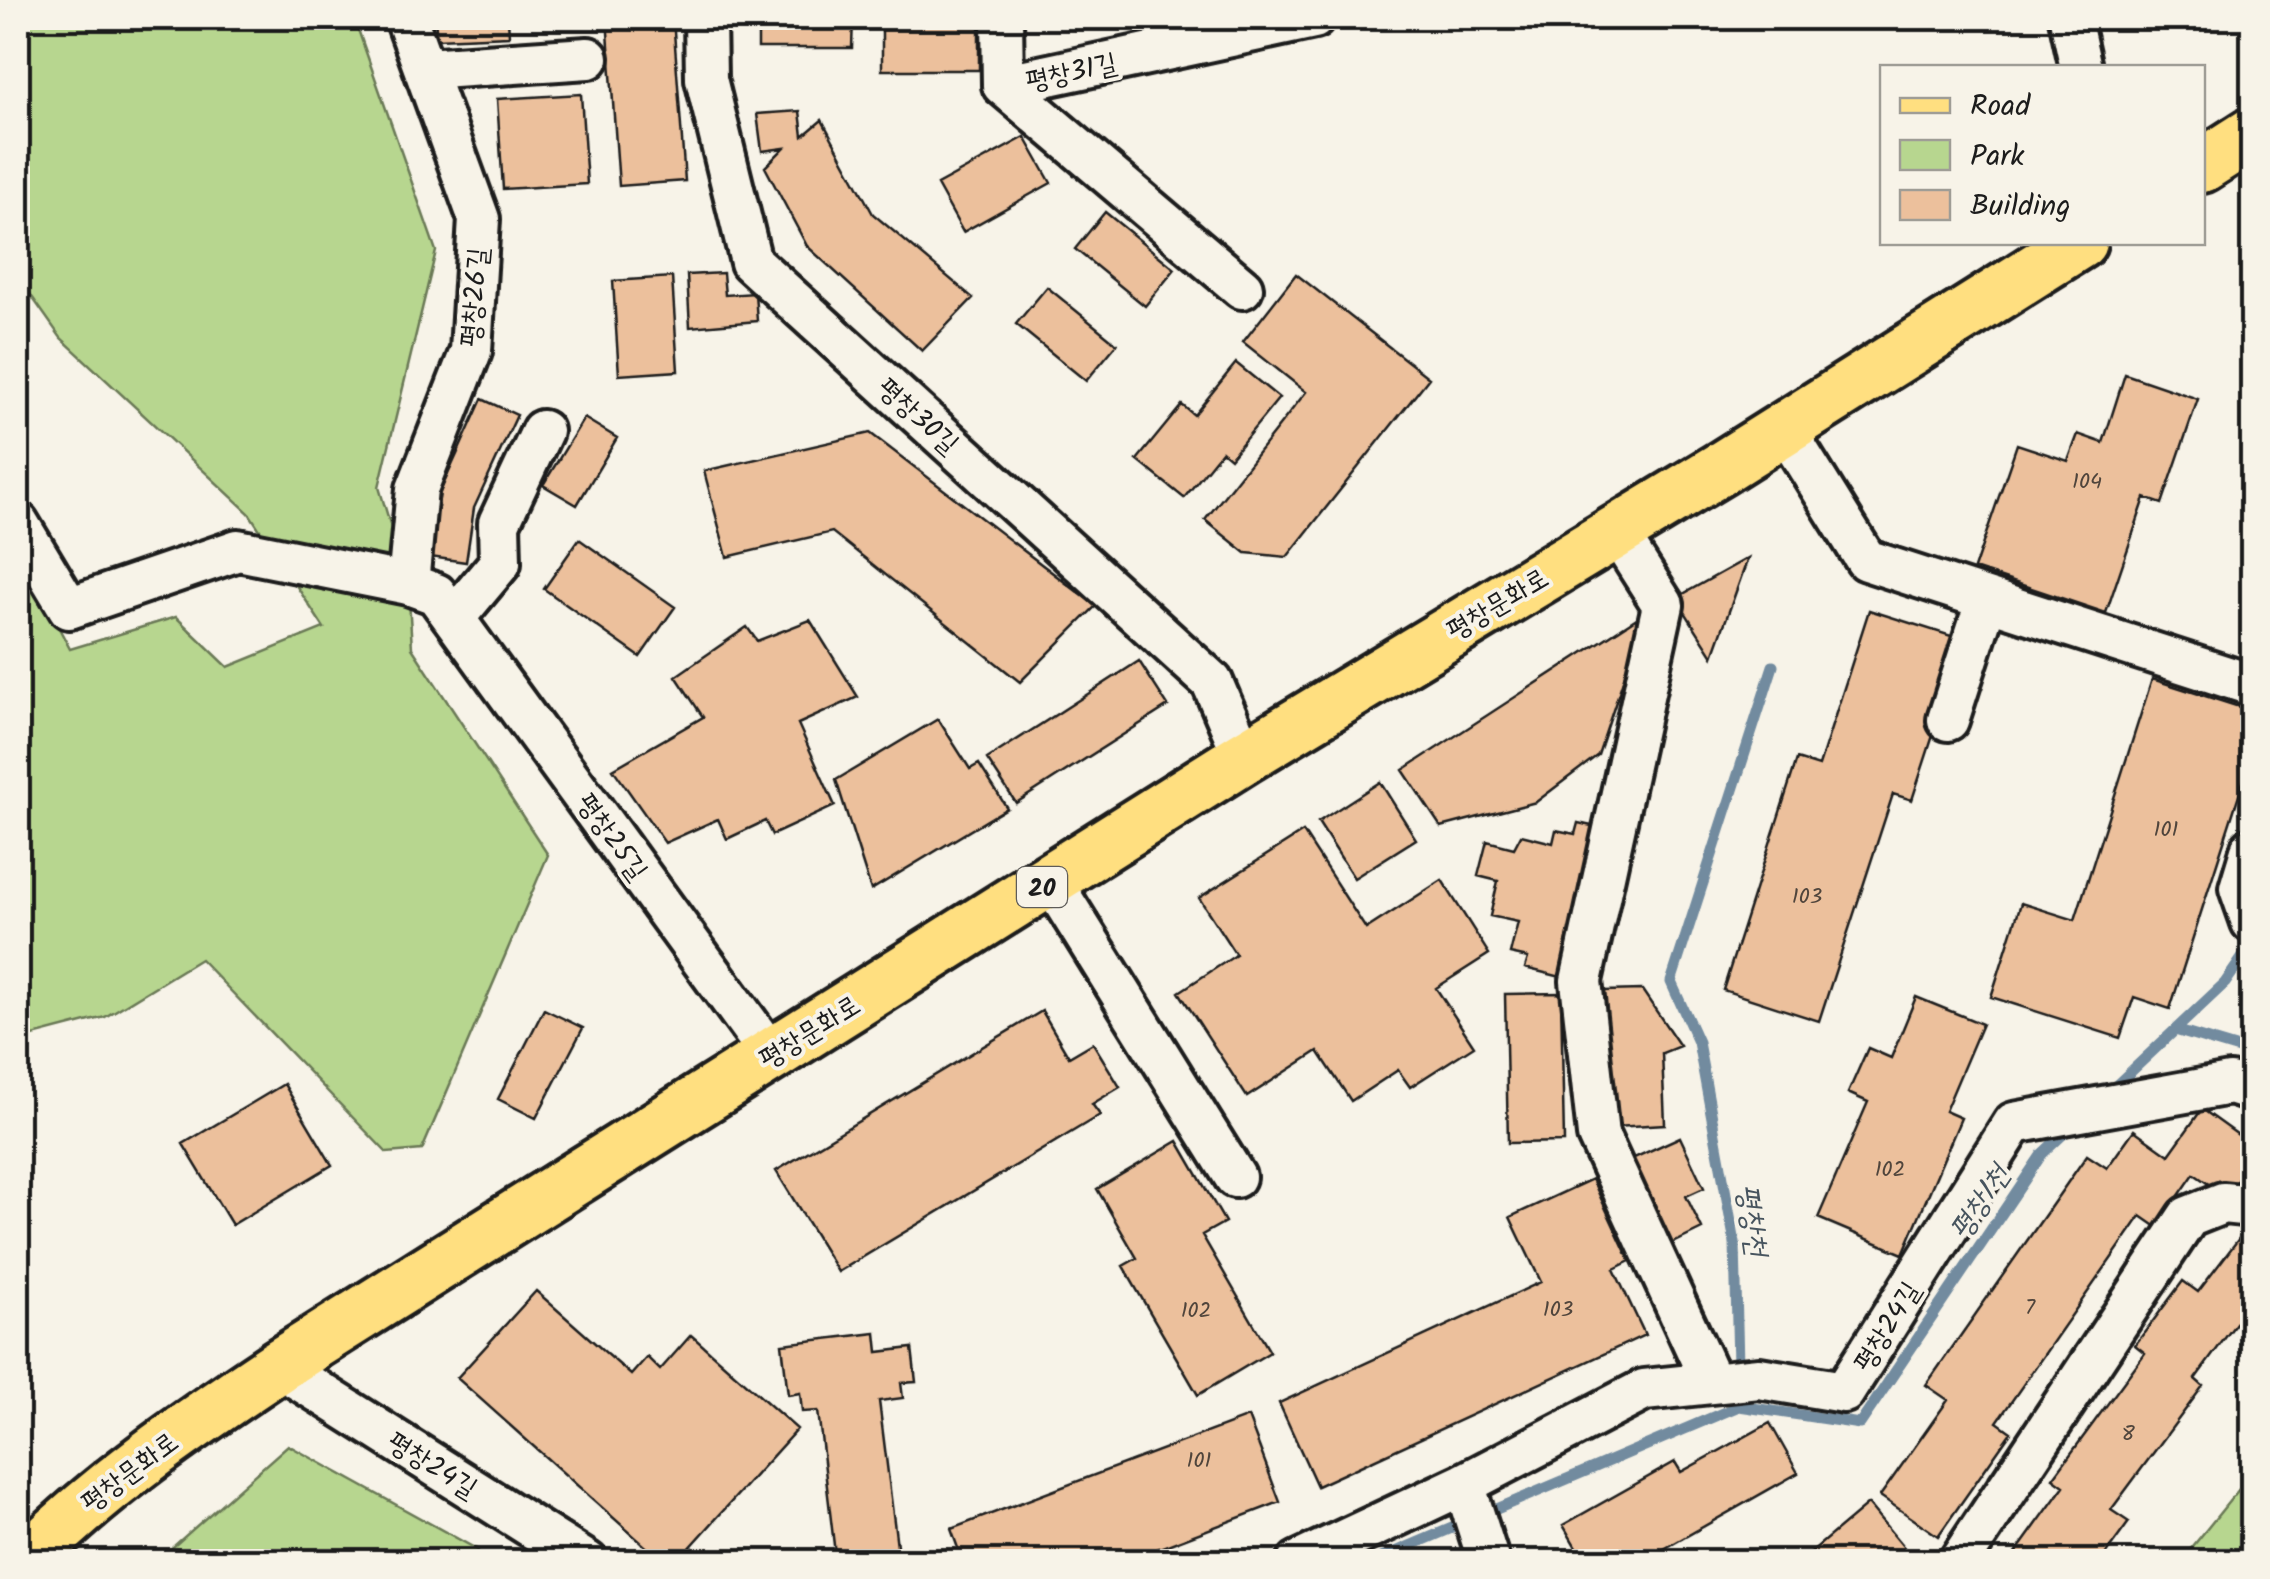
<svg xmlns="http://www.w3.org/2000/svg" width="2270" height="1579" font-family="Kalam,'Poor Story',sans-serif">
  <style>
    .green { fill: #b7d68f; stroke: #6a7956; stroke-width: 2.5 }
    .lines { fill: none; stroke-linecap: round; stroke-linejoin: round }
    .stream { stroke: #728b9f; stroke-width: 11 }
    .building { fill: #ecc09c; stroke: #1c1c1c; stroke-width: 2.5 }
    .minor-casing { stroke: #1c1c1c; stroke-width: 48 }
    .major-casing { stroke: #1c1c1c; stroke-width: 60 }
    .minor { stroke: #f7f3e8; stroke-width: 40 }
    .major { stroke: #ffdf80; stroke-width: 52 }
    .labels { text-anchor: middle; stroke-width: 8; stroke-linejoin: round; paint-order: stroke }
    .number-label { font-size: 22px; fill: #50453c }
    .shield { fill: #f7f3e8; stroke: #5e5c59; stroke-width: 2.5 }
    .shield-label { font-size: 25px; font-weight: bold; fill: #1c1c1c }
    .street-label { font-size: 28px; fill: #1c1c1c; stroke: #f7f3e8 }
    .water-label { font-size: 30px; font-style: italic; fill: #47545e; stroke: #f7f3e8 }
  </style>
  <rect width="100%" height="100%" fill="#f7f3e8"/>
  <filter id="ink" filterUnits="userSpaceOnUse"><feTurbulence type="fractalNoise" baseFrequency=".01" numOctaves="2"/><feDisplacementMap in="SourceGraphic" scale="20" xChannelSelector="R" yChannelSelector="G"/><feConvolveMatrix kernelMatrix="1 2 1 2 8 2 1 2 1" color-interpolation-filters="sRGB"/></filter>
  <g filter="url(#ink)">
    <!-- green -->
    <path class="green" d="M18,18H354L436,251L379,487L408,584L412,648L548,855L422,1150L387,1153L200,959L105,1017L18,1040V550L70,649L176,617L228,667L324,628L249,513L61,338L18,277Z
      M288,1445L478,1550L470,1562L157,1561Z
      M2252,1473V1561H2181Z"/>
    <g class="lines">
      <!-- stream -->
      <path class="stream" d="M2175,1030L2252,1053
        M2106,1095L2225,983L2252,944
        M1739,1406L1860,1424L2042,1154L2074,1124
        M1372,1562L1739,1406L1735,1243L1698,1042L1671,982L1773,666"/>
    </g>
    <!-- building -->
    <path class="building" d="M435,18H508L509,36L437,39Z
      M607,18H673L685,181L619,186Z
      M758,18H853L852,48H758Z
      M882,18H979V70H882Z
      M581,94L587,184L503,189L497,99Z
      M800,111L803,136L822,120L873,214L973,298L922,351L807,246L765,167L784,148L762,151L757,114Z
      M1025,137L1051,183L963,232L937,185Z
      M1105,212L1175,269L1145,306L1075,249Z
      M723,273L725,295L755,293L757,321L690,327L687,275Z
      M1296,274L1429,378L1287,557L1246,553L1205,520L1306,392L1243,342Z
      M672,277L678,371L619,375L613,281Z
      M1047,287L1117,344L1086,381L1016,324Z
      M1236,363L1279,398L1230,458L1222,451L1184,498L1137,460L1182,405L1194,415Z
      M2125,374L2198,399L2162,504L2145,498L2106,613L1974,569L2017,444L2068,461L2078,434L2103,443Z
      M482,399L517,415L474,508L466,562L430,557L440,492Z
      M584,418L617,438L577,505L543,485Z
      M870,433L1096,606L1020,682L832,532L727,557L704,471Z
      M579,539L675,607L640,657L544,589Z
      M1748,558L1713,656L1676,598Z
      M1869,610L1964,640L1912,800L1893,794L1819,1021L1723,990L1797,759L1819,766Z
      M1646,612L1598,755L1536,802L1441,827L1403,770Z
      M810,620L858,697L798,724L835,806L772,835L765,821L727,839L718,819L665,843L613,769L703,717L676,676L747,627L757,641Z
      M1139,661L1168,706L1016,803L987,759Z
      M2152,679L2252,711V754L2170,1009L2134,997L2120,1038L1991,997L2021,903L2075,920Z
      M938,719L970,769L979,764L1007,808L871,890L836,780Z
      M1380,782L1416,839L1354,878L1318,822Z
      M1578,823L1601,828L1565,978L1525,968L1528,958L1510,954L1518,922L1490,916L1498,881L1478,876L1487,841L1514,848L1521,835L1553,843L1556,830L1575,834Z
      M1303,832L1366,929L1442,880L1489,954L1436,988L1474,1046L1410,1087L1398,1070L1351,1101L1318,1051L1247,1097L1179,992L1236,955L1199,898Z
      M1642,990L1680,1046L1662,1053L1665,1124L1615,1127L1604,991Z
      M1561,993L1564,1142L1508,1143L1505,994Z
      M1916,997L1982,1024L1945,1111L1961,1118L1903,1254L1818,1218L1868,1102L1848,1093L1868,1048L1891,1058Z
      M544,1009L583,1028L536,1118L498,1099Z
      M1042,1011L1069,1057L1093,1043L1120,1087L1092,1104L1100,1115L838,1272L776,1171Z
      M284,1084L332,1165L232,1225L183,1144Z
      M2202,1109L2252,1145V1159L2226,1196L2194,1174L2157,1227L2141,1216L1997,1422L2011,1432L1938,1536L1880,1496L1948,1400L1926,1385L2087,1155L2107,1168L2134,1130L2169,1155Z
      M1680,1137L1704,1188L1686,1196L1702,1229L1665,1247L1625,1162Z
      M1178,1141L1225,1222L1202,1235L1270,1352L1198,1395L1123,1266L1137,1258L1097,1189Z
      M1592,1179L1630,1261L1614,1269L1645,1335L1317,1486L1279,1403L1541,1282L1510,1217Z
      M2243,1233L2252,1241V1328L2239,1319L2195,1379L2203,1386L2111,1510L2129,1522L2100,1562H2009L2064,1486L2053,1478L2145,1353L2135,1345L2183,1281L2198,1292Z
      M536,1291L631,1375L647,1357L660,1370L691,1335L797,1429L677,1562H663L457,1378Z
      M876,1333L878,1352L912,1348L916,1382L901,1383L903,1398L879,1401L899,1562H836L818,1411L802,1412L800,1393L788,1395L782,1344Z
      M1248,1417L1280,1502L1123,1562H963L951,1529Z
      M1770,1423L1798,1473L1641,1562H1600L1596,1555L1584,1561L1563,1525L1675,1462L1681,1472Z
      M1868,1504L1916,1562H1799Z"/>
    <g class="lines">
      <!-- minor casing -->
      <g class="minor-casing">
        <path id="minor" d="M406,18L479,219L471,351L417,489L408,584
          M705,18L706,79L751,262L1212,682L1244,757
          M1002,18L1003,85L1242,288
          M2070,18L2081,68
          M425,69L588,58
          M1003,85L1314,18
          M1784,428L1866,560L2252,685
          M18,523L69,608L238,550L408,584L436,594L771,1055
          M1616,531L1663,605L1581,981L1598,1135L1711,1381
          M454,618L500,563L499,523L542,431
          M1948,720L1986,602
          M2252,848L2240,888L2252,922
          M1051,881L1235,1177
          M278,1366L587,1562
          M1464,1484L1489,1562
          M1298,1562L1464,1484L1644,1390L1759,1378L1844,1392L2014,1123L2230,1084L2252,1091
          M1959,1562L2188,1217L2223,1203L2252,1206"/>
      </g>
      <!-- major casing -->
      <g class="major-casing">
        <path id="major" d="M2202,166L2252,134
          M25,1562C102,1485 188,1426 278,1366L1244,757L1720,469L2080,242"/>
      </g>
      <!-- minor -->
      <use href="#minor" class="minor"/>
      <!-- major -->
      <use href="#major" class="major"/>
    </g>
  </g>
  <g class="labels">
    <!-- number labels -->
    <g class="number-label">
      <text x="2087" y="488">104</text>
      <text x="2166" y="836">101</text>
      <text x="1807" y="903">103</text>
      <text x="1890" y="1176">102</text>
      <text x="2030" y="1314">7</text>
      <text x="1558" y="1316">103</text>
      <text x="1196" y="1317">102</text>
      <text x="2128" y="1440">8</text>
      <text x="1199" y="1467">101</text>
    </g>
    <!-- shield labels -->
    <rect class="shield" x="1017" y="867" width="50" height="40" rx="8"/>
    <g class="shield-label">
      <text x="1042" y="896">20</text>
    </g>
    <!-- street labels -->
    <g class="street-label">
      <text transform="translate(1071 71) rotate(-12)" y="10">평창31길</text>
      <text transform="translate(473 297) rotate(-85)" y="10">평창26길</text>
      <text transform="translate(919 415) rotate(42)" y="10">평창30길</text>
      <text transform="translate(1497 603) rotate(-31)" y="10">평창문화로</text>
      <text transform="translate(613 836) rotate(54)" y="10">평창25길</text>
      <text transform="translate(809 1031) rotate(-32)" y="10">평창문화로</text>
      <text transform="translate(1886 1326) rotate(-58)" y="10">평창24길</text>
      <text transform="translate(433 1464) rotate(32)" y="10">평창24길</text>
      <text transform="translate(129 1471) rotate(-37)" y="10">평창문화로</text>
    </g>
    <!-- water labels -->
    <g class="water-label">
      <text transform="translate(1979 1202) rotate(-56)" y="10">평창1천</text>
      <text transform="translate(1753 1220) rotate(82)" y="10">평창천</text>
    </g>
  </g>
  <!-- margin -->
  <rect width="2270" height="1579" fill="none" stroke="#f7f3e8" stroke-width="60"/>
  <rect x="30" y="30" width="2210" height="1519" fill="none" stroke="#1c1c1c" stroke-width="4" filter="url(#ink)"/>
  <!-- legend -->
  <rect x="1880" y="65" width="325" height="180" fill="#f7f3e8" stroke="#9f9d96" stroke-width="2.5"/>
  <rect x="1900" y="98" width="50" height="15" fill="#ffdf80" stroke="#9f9d96" stroke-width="2.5"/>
  <text x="1970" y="115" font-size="30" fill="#1c1c1c">Road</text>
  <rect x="1900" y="140" width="50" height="30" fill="#b7d68f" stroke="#9f9d96" stroke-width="2.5"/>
  <text x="1970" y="165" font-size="30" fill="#1c1c1c">Park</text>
  <rect x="1900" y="190" width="50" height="30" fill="#ecc09c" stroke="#9f9d96" stroke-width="2.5"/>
  <text x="1970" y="215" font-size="30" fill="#1c1c1c">Building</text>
</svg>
